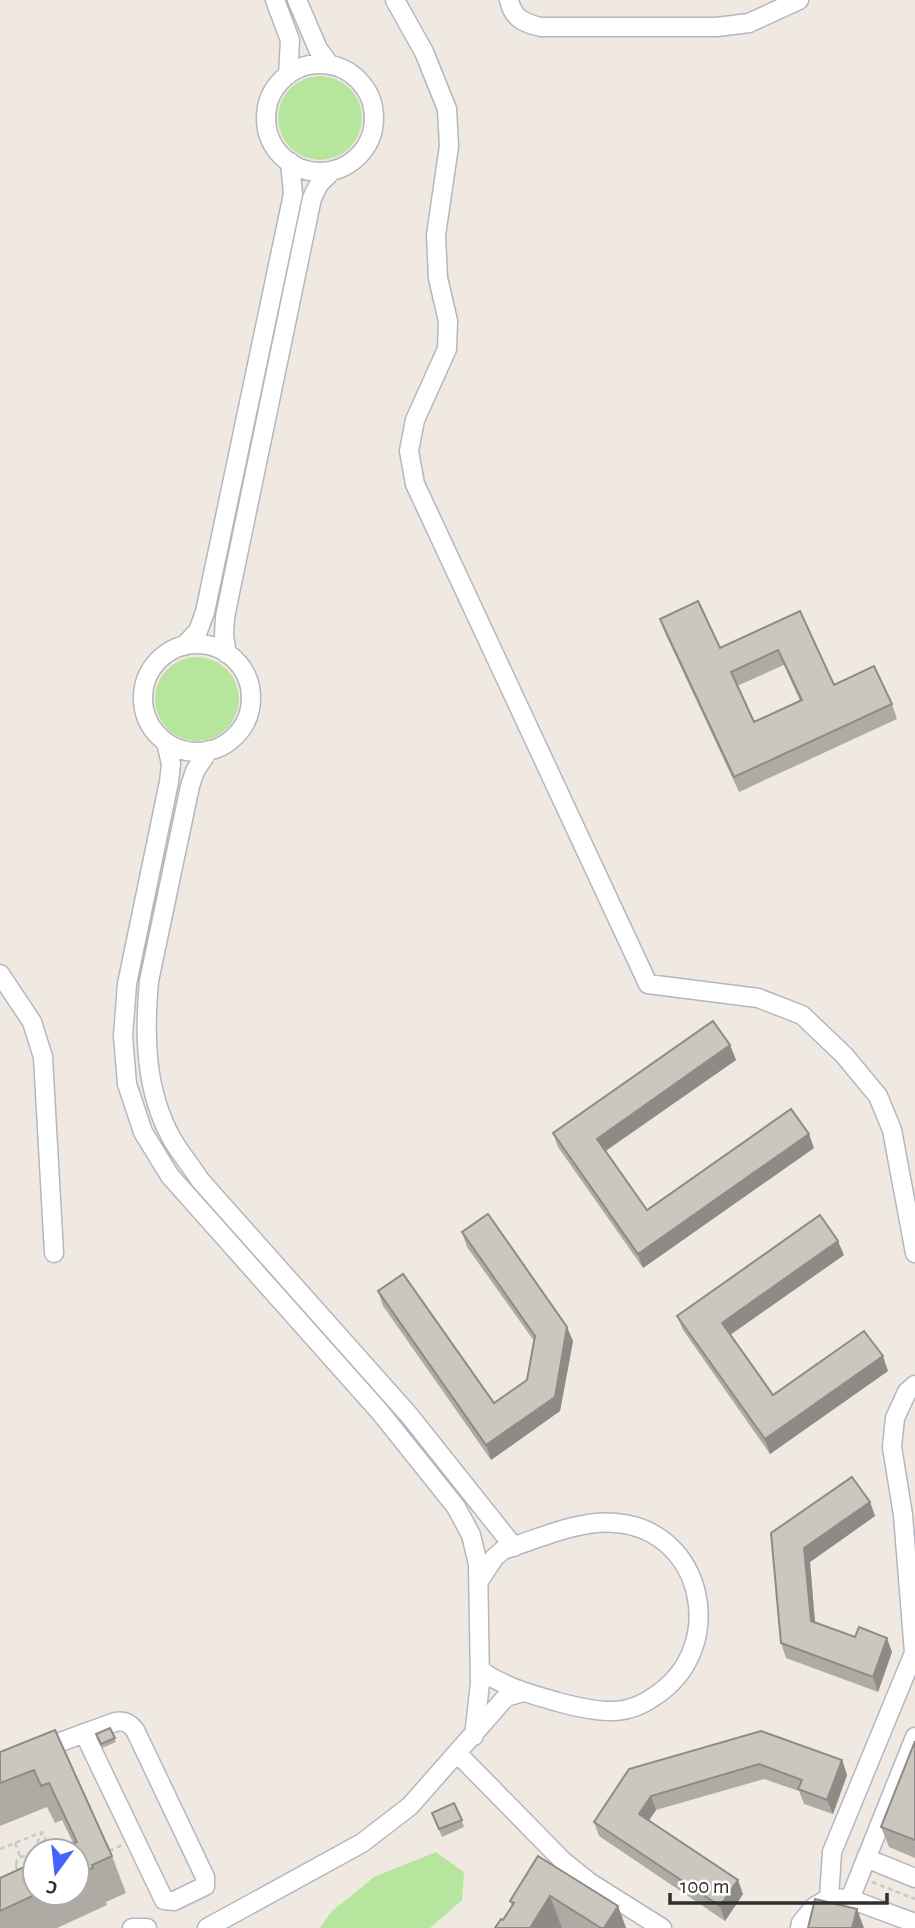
<svg xmlns="http://www.w3.org/2000/svg" width="915" height="1928" font-family="'Alegreya Sans',sans-serif">
  <style>
    .green { fill: #b6e59e }
    .lines { fill: none; stroke-linecap: round; stroke-linejoin: round }
    .minor-casing { stroke: #b4b7c1; stroke-width: 21 }
    .path { stroke: #c9c9c9; stroke-width: 2.5; stroke-dasharray: 5 3.5; stroke-linecap: butt }
    .minor { stroke: #fff; stroke-width: 18 }
    .wall { fill: #afaba4; fill-rule: evenodd }
    .shaded-wall { fill: #8e8b86 }
    .building { fill: #cbc7bf; stroke: #8e8b86; stroke-width: 2; fill-rule: evenodd }
  </style>
  <rect width="100%" height="100%" fill="#efe9e1"/>
  <!-- green -->
  <path class="green" d="M278 118a42 42 0 1 1 84 0a42 42 0 1 1-84 0Z
    M155 699a42 42 0 1 1 84 0a42 42 0 1 1-84 0Z
    M436,1852L464,1872L462,1900L430,1928H320L331,1912L374,1877Z"/>
  <g class="lines">
    <!-- minor casing -->
    <g class="minor-casing">
      <path id="minor" d="M275,0L290,40L288,75
        M297,0L318,49L330,65
        M395,0L424,52L447,109L449,146L436,235L438,278L448,321L447,349L415,420L409,451L415,484L648,984L758,998L802,1015L844,1055L878,1096L892,1130L915,1253
        M509,0C513,18 523,23 541,27H717L749,23L799,0
        M266 118a54 54 0 1 1 108 0a54 54 0 1 1-108 0Z
        M143 698a54 54 0 1 1 108 0a54 54 0 1 1-108 0Z
        M184,646L198,631L205,612L293,194L290,162
        M227,654L224,636L225,617L312,198L319,184L333,170
        M166,742L171,764L169,782L127,984L123,1036L127,1084L143,1132L170,1176L380,1412L456,1507L471,1535L478,1564L480,1683L474,1736
        M209,750L195,771L190,786L149,981C144,1035 145,1091 172,1139C180,1153 191,1166 200,1180L409,1415L514,1547
        M0,974L32,1022L43,1057L54,1253
        M479,1581L494,1558L503,1550C537,1539 581,1519 616,1523C704,1530 729,1648 655,1696C644,1704 629,1710 616,1711C596,1712 576,1707 558,1702C530,1694 504,1687 480,1670
        M458,1754L563,1861L589,1882L662,1928
        M0,1764L115,1722C124,1720 129,1723 135,1730L205,1877V1886L174,1901L164,1900L84,1733
        M866,1858L915,1878
        M829,1898L832,1852L914,1653L903,1515L892,1447L895,1418L907,1392L915,1385
        M850,1899L915,1737
        M132,1928H147
        M207,1928L362,1843L410,1806L506,1697L523,1692
        M800,1928L801,1923L814,1907L829,1898L850,1899L915,1923"/>
    </g>
    <!-- path -->
    <path class="path" d="M15,1843L20,1856
      M0,1849L42,1832L51,1851
      M109,1851L122,1845
      M16 1865a9 9 0 1 1 18 0a9 9 0 1 1-18 0Z
      M29,1858L42,1833
      M872,1882L915,1899"/>
    <!-- minor -->
    <use href="#minor" class="minor"/>
  </g>
  <!-- wall -->
  <path class="wall" d="M800,611L834,685L892,704L897,719L739,792L665,633L660,619L720,648ZM784,665L800,701L754,722L737,686Z
    M730,1045L736,1060L606,1151L647,1210L814,1148L643,1268L558,1147L553,1133Z
    M462,1232L573,1341L560,1411L491,1460L383,1306L378,1291L494,1403L527,1380L534,1341L467,1247Z
    M844,1255L730,1335L773,1395L888,1371L770,1454L683,1330L677,1316Z
    M870,1502L875,1516L810,1562L815,1622L892,1652L878,1692L786,1658L781,1643L771,1533Z
    M110,1728L116,1742L102,1748L96,1734Z
    M55,1730L112,1856L126,1893L106,1902L107,1905L57,1928H0V1878L35,1893H77V1851L62,1820L55,1823L47,1807L0,1826V1752Z
    M915,1741V1858L889,1847L881,1827Z
    M842,1760L847,1775L833,1814L804,1804L799,1791L764,1779L656,1810L649,1820L743,1894L725,1921L599,1836L594,1822L629,1769Z
    M432,1813L462,1820L464,1827L442,1837Z
    M538,1856L618,1906L626,1928H495L503,1920L512,1907L510,1901Z"/>
  <!-- shaded-wall -->
  <path class="shaded-wall" d="M730,1045L736,1060L602,1153L597,1139Z
    M809,1134L814,1148L643,1268L638,1254Z
    M838,1241L844,1255L727,1337L722,1323Z
    M567,1327L573,1341L560,1411L491,1460L486,1445Z
    M883,1356L888,1371L770,1454L765,1439Z
    M870,1502L875,1516L810,1562L816,1635L811,1621L804,1548Z
    M887,1638L892,1652L878,1692L873,1677Z
    M842,1760L847,1775L833,1814L827,1800Z
    M651,1796L656,1810L644,1828L639,1814Z
    M738,1880L743,1894L725,1921L720,1906Z
    M550,1896L562,1928H530Z
    M618,1906L626,1928H604Z
    M857,1909L864,1928H852Z"/>
  <!-- building -->
  <path class="building" d="M698,601L720,648L800,611L834,685L874,666L892,704L734,777L660,619ZM778,650L802,700L754,722L731,672Z
    M713,1021L730,1045L597,1139L647,1210L791,1109L809,1134L638,1254L553,1133Z
    M488,1214L567,1327L555,1397L486,1445L378,1291L403,1274L494,1403L527,1380L535,1336L462,1232Z
    M820,1215L838,1241L722,1323L773,1395L864,1331L883,1356L765,1439L677,1316Z
    M852,1477L870,1502L804,1548L811,1621L855,1637L859,1627L887,1638L873,1677L781,1643L771,1533Z
    M110,1728L115,1738L101,1744L96,1734Z
    M55,1730L112,1856L92,1865L93,1868L77,1875V1851H58L77,1842L49,1783L41,1786L34,1770L0,1783V1752Z
    M761,1731L842,1760L827,1800L798,1789L802,1780L759,1764L651,1796L639,1814L738,1880L720,1906L594,1822L629,1769Z
    M915,1741V1840L881,1827Z
    M454,1803L462,1820L439,1829L432,1813Z
    M538,1856L618,1906L604,1928H601L550,1896L530,1928H495L501,1919L503,1920L514,1903L510,1901Z
    M35,1862V1893H39L0,1911V1878Z
    M815,1899L857,1909L852,1928H808Z"/>
  <!-- north arrow -->
  <g transform="translate(56 1872) rotate(195)"><circle r="33" fill="#ffffff" stroke="#ababab" stroke-width="2"/>
  <path d="M0-5L12 26L0 18L-12 26Z" fill="#4264fb"/>
  <text y="-10" font-size="19" font-weight="bold" text-anchor="middle" fill="#2e2e2e">С</text>
  </g>
  <!-- scale -->
  <path d="M670 1893v10h217v-10" fill="none" stroke="#2e2e2e" stroke-width="3.5"/>
  <text x="680" y="1893" font-size="21" fill="#2e2e2e" stroke="#ffffff" stroke-width="5" paint-order="stroke">100 m</text>
</svg>
